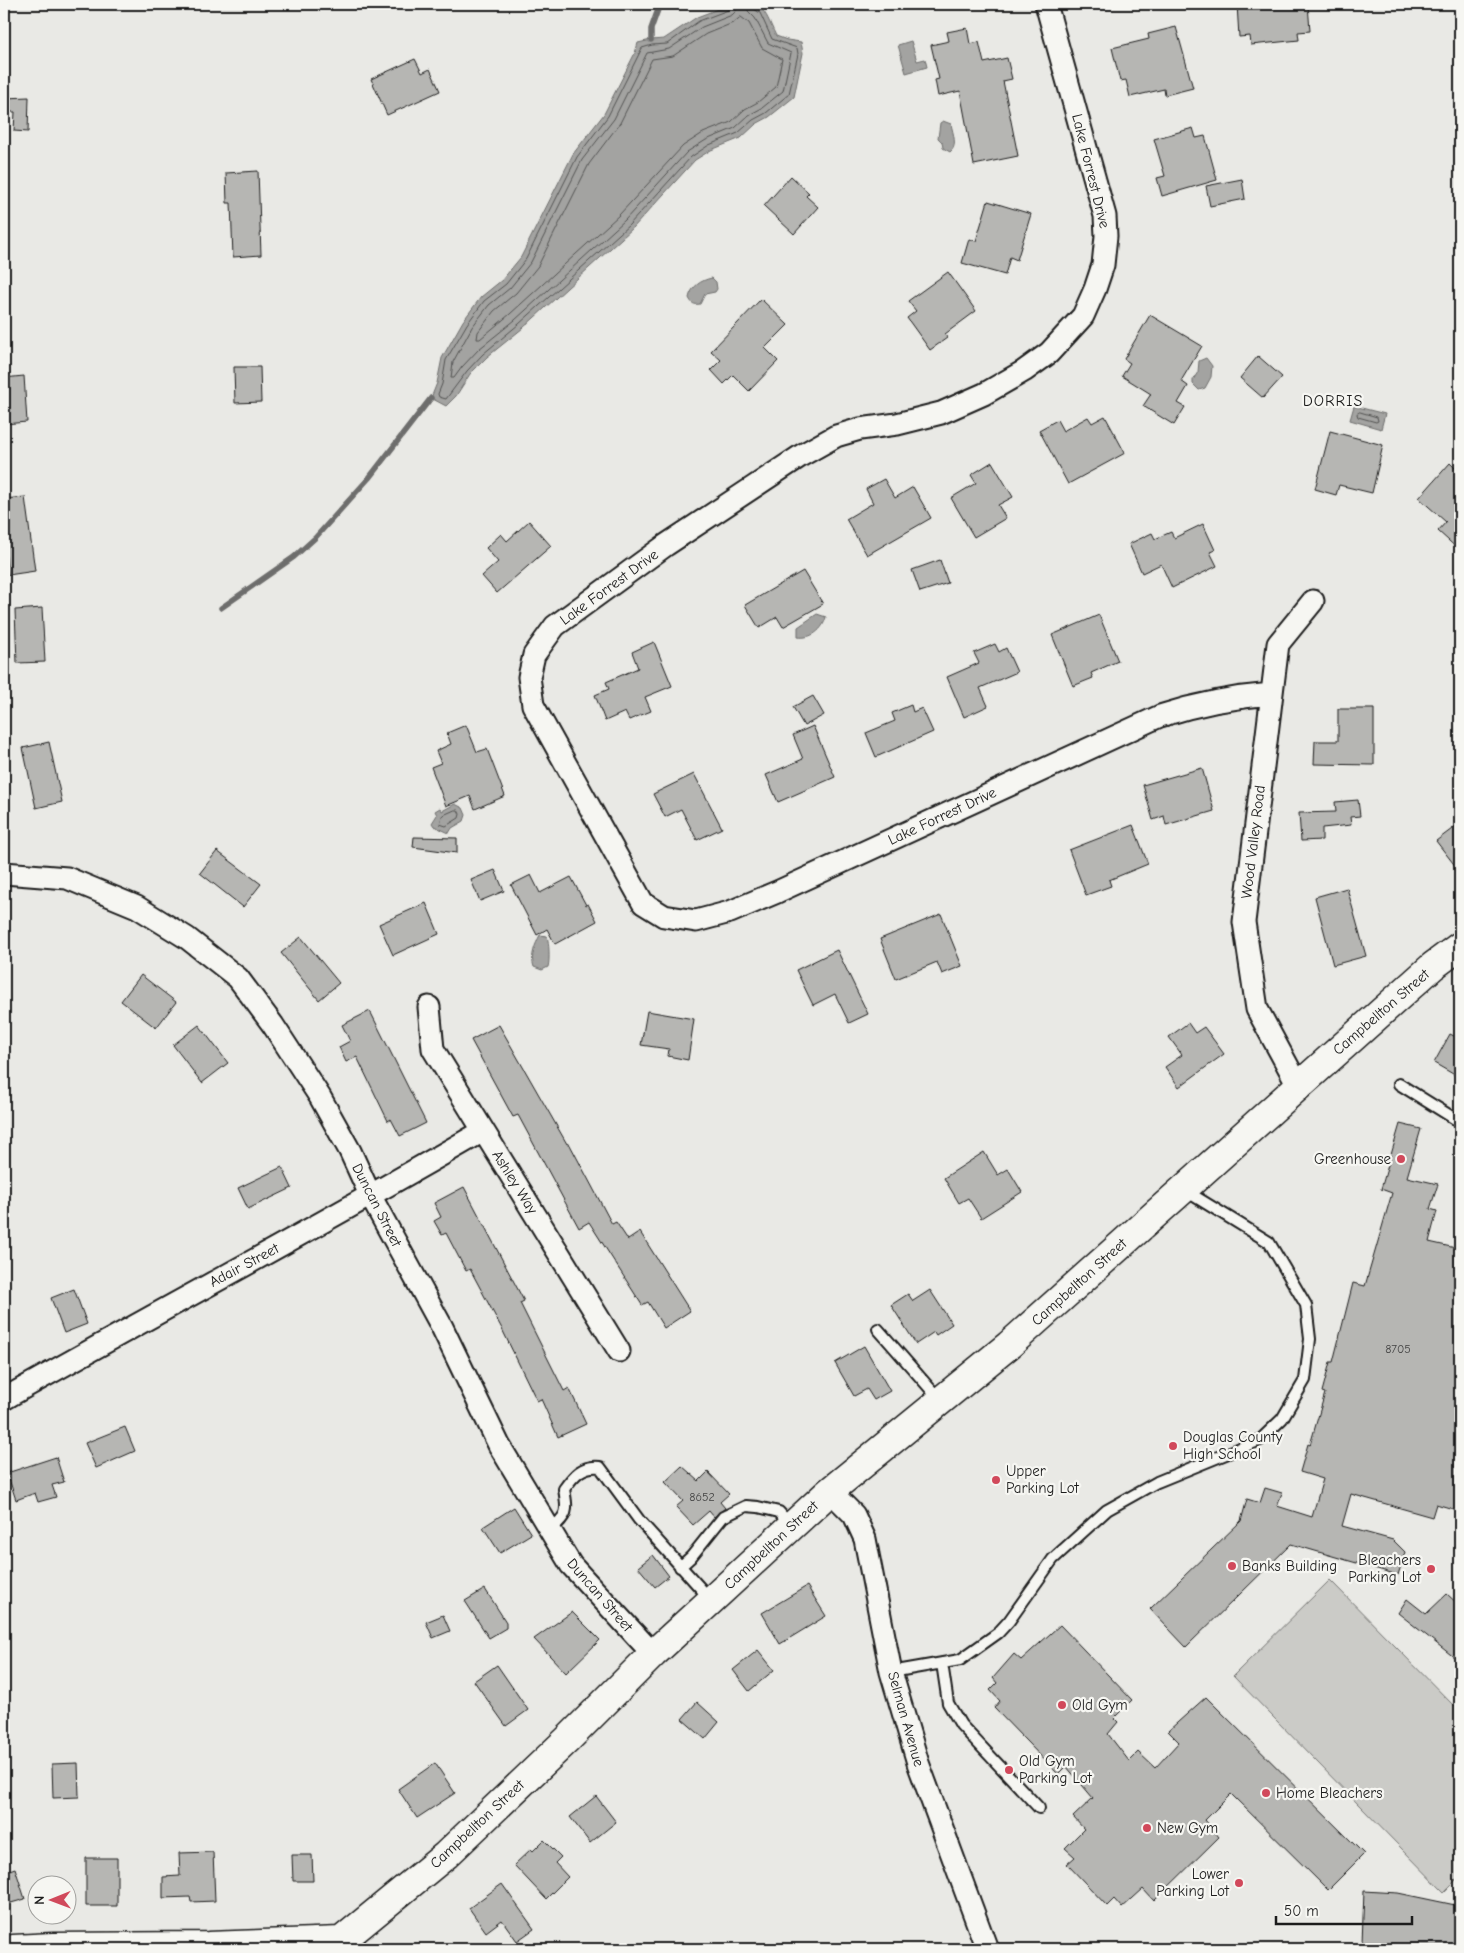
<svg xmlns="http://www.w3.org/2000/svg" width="1464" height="1953" font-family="'Comic Neue',sans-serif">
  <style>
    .green { fill: #cbcbc7; stroke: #747472 }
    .water { fill: #a3a3a1; stroke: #6d6d6c }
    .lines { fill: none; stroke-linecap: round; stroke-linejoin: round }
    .shore { stroke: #525251; stroke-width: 1 }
    .stream { stroke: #6d6d6c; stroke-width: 5.5 }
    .building { fill: #b6b6b3; stroke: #1c1c1c }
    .lane-casing { stroke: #1c1c1c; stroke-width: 14 }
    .street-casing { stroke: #1c1c1c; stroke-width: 25 }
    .secondary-casing { stroke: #1c1c1c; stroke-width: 31 }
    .lane { stroke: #f6f6f2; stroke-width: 10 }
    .street { stroke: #f6f6f2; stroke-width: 21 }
    .secondary { stroke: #f6f6f2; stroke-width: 28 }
    .poi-dot { fill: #d1495b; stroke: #f6f6f2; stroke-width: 2 }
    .labels { text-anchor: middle; stroke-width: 4.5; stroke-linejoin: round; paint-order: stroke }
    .number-label { font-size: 12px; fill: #424242 }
    .street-label { font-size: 15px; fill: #1c1c1c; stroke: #f6f6f2 }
    .poi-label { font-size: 15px; fill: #1c1c1c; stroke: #f6f6f2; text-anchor: start }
    .neighbourhood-label { font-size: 16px; letter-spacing: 1px; fill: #1c1c1c; stroke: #f6f6f2 }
  </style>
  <rect width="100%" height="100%" fill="#e9e9e5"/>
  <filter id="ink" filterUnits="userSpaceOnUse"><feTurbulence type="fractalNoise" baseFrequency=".02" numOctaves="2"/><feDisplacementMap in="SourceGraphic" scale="10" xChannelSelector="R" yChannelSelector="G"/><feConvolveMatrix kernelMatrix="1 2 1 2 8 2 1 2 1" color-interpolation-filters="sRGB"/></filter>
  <g filter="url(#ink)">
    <!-- green -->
    <path class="green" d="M1330,1580L1460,1712V1876L1444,1892L1233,1676Z"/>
    <!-- water -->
    <path class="water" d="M731,4C765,4 762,6 776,36L787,40L801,42L803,53L794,97L769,117L756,124L741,138L711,150L695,160L633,228L523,328L487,357L470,374L456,396L446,406L431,398L437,383L442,358L463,321L481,297L502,280L521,257L573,154L604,114L635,53L638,43L651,40L664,39L697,17Z
      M911,41L917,61L925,59L927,67L906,73L898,45Z
      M943,121L951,124C953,134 958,146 950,152L943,148L942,142L938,138L940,123Z
      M712,278L716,282L717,289L715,292L705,294L700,304C694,305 692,304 689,298C691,287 701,280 712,278Z
      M1206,358L1212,366L1211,377L1205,388L1199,390L1193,384V380L1198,372L1199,361Z
      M1354,406L1385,414L1381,429L1350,420Z
      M817,614L826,617C823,630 811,639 798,637V627Z
      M455,804L463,808L466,815L464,821L452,828L449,833L434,826L432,823L437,815L435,811L440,808L442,811Z
      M540,935L547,936C549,942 550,960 548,967L542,970L534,967C530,956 535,945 540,935Z"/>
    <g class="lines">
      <!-- shore -->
      <path class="shore" d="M731,4L728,10L699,21L667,44L652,45L642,48L608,116L577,157L526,259L506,284L484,301L467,324L446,360L442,384L438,394L439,397L446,399L467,371L483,354L519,324L629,225L691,157L709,145L738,133L753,120L766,113L789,94L798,54L797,48L772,39L760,13L754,9L753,4
        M737,4L736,11L732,15L702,27L669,49L647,53L614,119L582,160L531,262L510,288L489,305L472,327L453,362L451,378H454L462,367L479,349L515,320L625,220L687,152L706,140L735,128L749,115L762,108L783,91L791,53L768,43L755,18L748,11L747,4
        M741,17L749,23L762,48L782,59L776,87L758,102L745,109L731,122L703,133L683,146L619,215L510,314L480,339H477L478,332L494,311L516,293L538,266L589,164L620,123L652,59L673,56L706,34L733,23Z
        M1360,412L1377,417L1378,421L1376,422L1358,417L1357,414Z
        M455,810H458L460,814L459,818L446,826L440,824L442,816Z"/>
      <!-- stream -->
      <path class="stream" d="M651,40V29L660,4
        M221,608L294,557L315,538L369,478L431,398"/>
    </g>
    <!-- building -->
    <path class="building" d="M1237,4H1308L1310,31L1298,32L1299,40L1251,45L1250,36L1239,37Z
      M1176,27L1193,88L1165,95L1164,89L1130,97L1126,80L1120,81L1112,48L1149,39L1148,34Z
      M967,28L970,44L979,42L984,63L1007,58L1012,79L1003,81L1018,156L974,165L960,91L938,96L935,80L939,79L931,45L949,41L947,32Z
      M415,59L422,73L430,69L440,91L387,115L371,79Z
      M29,97L28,132L14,131L15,112H4V98Z
      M1193,128L1196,138L1205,136L1217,180L1162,196L1157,178L1165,176L1154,139Z
      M258,171L261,255L233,257L231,203H227L226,173Z
      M791,176L809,193L806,196L818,207L794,234L764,206Z
      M1242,179L1245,199L1210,206L1206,186Z
      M988,201L1031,214L1017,260L1010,257L1005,275L962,263L969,239L976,241Z
      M948,272L976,311L945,334L947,338L930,350L907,318L916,311L908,301Z
      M761,299L788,325L765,348L778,361L749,391L733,375L724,384L711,370L721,360L711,351Z
      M1150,315L1202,346L1181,381L1188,386L1178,403L1185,407L1174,425L1143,406L1151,394L1122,376L1130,363L1124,359Z
      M1258,356L1282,377L1263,398L1240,378Z
      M234,367H260L261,402L235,403Z
      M24,376L27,422L4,424V378Z
      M1105,416L1125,453L1068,484L1039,430L1057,420L1063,431L1088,417L1092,423Z
      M1330,431L1383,445L1372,493L1339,485L1336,495L1315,489Z
      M992,462L1013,497L998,505L1006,518L974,537L951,498L976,483L971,475Z
      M1450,463L1460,473V551L1438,531L1446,522L1419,498Z
      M884,479L895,498L913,487L931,518L867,555L846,519L873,503L866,489Z
      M25,497L35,571L8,575L4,543V499Z
      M529,521L551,546L497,593L482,576L498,562L486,548L501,534L507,541Z
      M1203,524L1215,550L1210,552L1217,566L1172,588L1161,564L1142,573L1129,544L1152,533L1155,539L1171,532L1174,538Z
      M940,560L948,583L920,592L912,570Z
      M803,571L823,604L783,627L777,617L759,628L745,605Z
      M42,608L45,662L17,663L15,610Z
      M1099,615L1118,661L1091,673L1093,678L1073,686L1052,635Z
      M654,642L672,686L645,697L651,711L629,720L625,712L605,721L595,695L609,689L606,682L638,668L632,652Z
      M995,644L999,652L1006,648L1017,672L980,688L988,706L964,717L947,677L979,663L974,653Z
      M813,696L824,715L804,726L793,707Z
      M911,705L913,712L922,708L933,732L876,757L866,733L895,721L892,713Z
      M1338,709H1374V765L1314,764L1315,741H1338Z
      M466,725L477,752L487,749L505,796L475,809L470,796L446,806L431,767L441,763L436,751L451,744L447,733Z
      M813,726L835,777L778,802L766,775L803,759L793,735Z
      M49,742L62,802L36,808L23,748Z
      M1202,768L1214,811L1166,825L1164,816L1153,820L1143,785Z
      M694,774L722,828L697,840L681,809L665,817L653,794Z
      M1358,800L1360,816L1350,817L1351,825L1322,828V840L1301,841L1299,813L1336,812L1335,802Z
      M1460,823V872L1436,841Z
      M1133,825L1148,864L1109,880L1111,886L1086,895L1069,850Z
      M414,837L457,838V853L413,847Z
      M217,851L261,884L243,907L200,873Z
      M495,870L504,891L480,901L471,880Z
      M531,875L540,893L571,877L586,905L588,904L597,921L555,944L547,929L537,935L511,885Z
      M1347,888L1366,956L1333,965L1315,897Z
      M426,903L439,934L393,955L379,924Z
      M941,914L962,966L942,974L937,962L896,979L880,939Z
      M301,937L339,983L319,1000L281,953Z
      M837,950L868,1014L849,1023L835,994L813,1005L796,970Z
      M141,975L176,1002L156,1028L121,1001Z
      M370,1011L426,1123L400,1136L391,1119L388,1121L357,1057L346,1062L339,1047L350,1041L342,1025Z
      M647,1011L694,1019L688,1060L668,1056L669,1049L641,1045Z
      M1188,1023L1195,1033L1204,1027L1224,1054L1179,1087L1165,1067L1182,1055L1169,1037Z
      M199,1025L228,1063L202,1083L173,1045Z
      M499,1025L567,1144L569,1143L612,1224L616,1222L628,1240L640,1232L690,1311L664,1328L648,1302L642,1305L589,1222L579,1228L518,1115L513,1117L471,1040Z
      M1450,1034L1460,1039V1078L1434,1063Z
      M1400,1124L1421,1129L1407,1177L1438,1184L1430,1209L1437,1211L1429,1242L1460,1249V1511L1436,1504L1432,1517L1351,1494L1342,1526L1393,1540L1405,1552L1398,1575L1291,1544L1186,1647L1150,1609L1241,1521L1247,1499L1260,1503L1265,1488L1282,1493L1277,1506L1312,1517L1323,1479L1300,1472L1308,1444L1310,1445L1325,1393L1322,1392L1330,1362H1333L1353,1283L1365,1286L1392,1193L1381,1189Z
      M984,1152L998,1175L1008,1169L1022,1192L981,1218L968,1198L959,1203L944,1178Z
      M282,1167L292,1188L248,1209L238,1188Z
      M464,1187L524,1301L520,1303L564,1391L569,1388L586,1424L558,1437L541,1399L537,1401L501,1327L470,1269L466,1271L446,1233L442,1235L434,1221L441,1217L434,1203Z
      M74,1289L87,1324L64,1333L51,1298Z
      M930,1290L952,1324L936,1335L934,1332L916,1344L891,1305L908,1294L913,1301Z
      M864,1346L890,1391L874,1400L867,1389L854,1396L835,1363Z
      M125,1427L135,1451L96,1468L85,1443Z
      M56,1457L64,1482L52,1485L56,1497L38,1502L35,1493L16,1500L7,1473Z
      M682,1466L699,1481L708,1472L729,1494L720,1502L725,1508L714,1517L709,1511L693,1525L676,1507L683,1501L665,1482Z
      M514,1507L531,1534L500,1553L483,1527Z
      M653,1555L669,1576L655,1587L638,1567Z
      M807,1586L826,1616L780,1644L762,1613Z
      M485,1589L506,1622V1628L489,1638L465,1601Z
      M1447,1594L1460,1606V1662L1398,1613L1407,1599L1426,1614Z
      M572,1612L600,1640L566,1673L534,1639Z
      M443,1615L450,1631L433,1638L426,1622Z
      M1060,1625L1132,1700L1114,1718L1118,1722L1108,1734L1129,1761L1138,1752L1155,1768L1179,1742L1168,1731L1206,1697L1364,1854L1328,1890L1231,1794L1205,1820L1219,1837L1154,1901L1143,1889L1122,1908L1114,1899L1107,1906L1067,1864L1075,1857L1065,1848L1084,1829L1073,1817L1093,1798L1066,1766L1058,1774L994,1708L1000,1701L990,1690L997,1683L993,1678L1014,1654L1021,1660Z
      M758,1650L774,1670L749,1691L733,1670Z
      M497,1665L528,1710L506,1726L474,1681Z
      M697,1702L719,1722L705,1739L682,1719Z
      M78,1763L79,1797L53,1798L52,1764Z
      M435,1763L455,1793L417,1818L398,1789Z
      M596,1796L616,1822L590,1843L570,1817Z
      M544,1840L561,1857L555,1863L568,1877L546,1899L514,1865L531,1849L533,1851Z
      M213,1852L215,1901L191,1902L190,1897L163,1898V1877L180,1876L179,1853Z
      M292,1855H312L313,1881H293Z
      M86,1858H117V1906H86Z
      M15,1868L25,1899L4,1905V1872Z
      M502,1884L534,1929L517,1941L502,1920L486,1932L469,1908Z
      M1364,1891L1398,1893L1460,1906V1949H1396V1944L1362,1943Z"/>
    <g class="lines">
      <!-- lane casing -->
      <g class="lane-casing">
        <path id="lane" d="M1399,1084L1460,1122
          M878,1329L940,1400
          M550,1530C568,1515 568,1512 564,1489C574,1475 582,1465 600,1467L639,1520L711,1600
          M680,1567L691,1557L723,1517L746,1506L758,1507L779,1512L791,1526
          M942,1663L948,1703L961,1725L1039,1808
          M891,1672L960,1660L998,1633L1009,1621L1053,1559L1107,1510L1157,1482L1260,1440L1282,1419L1305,1380L1310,1339L1306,1305L1269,1242L1186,1191"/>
      </g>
      <!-- street casing -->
      <g class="street-casing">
        <path id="street" d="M1046,4L1105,216L1106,236L1103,265L1095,289L1083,316L1049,353L1024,371L984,394L941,413L897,424L860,429L836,436L802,455L666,545L555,626L534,655L529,677L533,705L643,903L664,916L696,921L730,912L777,892L1160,716C1197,704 1233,697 1271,694
          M4,873L67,878L137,907L187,938L238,978L273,1025L320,1097L350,1151L371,1197L442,1327L499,1445L571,1565L653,1654
          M429,1007L433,1049L619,1351
          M1298,1085L1257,1009L1244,922L1278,644L1313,601
          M4,1399C163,1309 325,1223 483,1131
          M830,1491L854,1515L865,1539L891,1672L918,1763L987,1949"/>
      </g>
      <!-- secondary casing -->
      <g class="secondary-casing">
        <path id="secondary" d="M13,1949L53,1947L208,1946L341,1941L446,1855L567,1740L653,1654L830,1491L1009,1345L1433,966L1460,946"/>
      </g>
      <!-- lane -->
      <use href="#lane" class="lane"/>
      <!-- street -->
      <use href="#street" class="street"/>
      <!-- secondary -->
      <use href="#secondary" class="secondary"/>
    </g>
  </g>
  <!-- markers -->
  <g class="poi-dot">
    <circle cx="1401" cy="1159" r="5"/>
    <circle cx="1173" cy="1446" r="5"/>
    <circle cx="996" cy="1480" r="5"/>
    <circle cx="1232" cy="1566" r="5"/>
    <circle cx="1431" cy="1569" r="5"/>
    <circle cx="1062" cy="1705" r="5"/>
    <circle cx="1009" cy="1770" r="5"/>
    <circle cx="1266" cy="1793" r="5"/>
    <circle cx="1147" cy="1828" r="5"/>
    <circle cx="1239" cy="1883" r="5"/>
  </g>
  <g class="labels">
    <!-- number labels -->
    <g class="number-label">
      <text x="1398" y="1353">8705</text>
      <text x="702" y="1501">8652</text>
    </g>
    <!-- street labels -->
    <g class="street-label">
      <text transform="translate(1091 171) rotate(76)" y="5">Lake Forrest Drive</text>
      <text transform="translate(609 587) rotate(-36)" y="5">Lake Forrest Drive</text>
      <text transform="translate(942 816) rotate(-25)" y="5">Lake Forrest Drive</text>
      <text transform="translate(1253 842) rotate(-83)" y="5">Wood Valley Road</text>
      <text transform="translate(1381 1012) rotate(-41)" y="5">Campbellton Street</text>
      <text transform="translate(515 1182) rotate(58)" y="5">Ashley Way</text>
      <text transform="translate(377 1205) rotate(63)" y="5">Duncan Street</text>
      <text transform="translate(244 1265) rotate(-28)" y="5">Adair Street</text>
      <text transform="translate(1079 1282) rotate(-42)" y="5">Campbellton Street</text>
      <text transform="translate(771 1545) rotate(-43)" y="5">Campbellton Street</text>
      <text transform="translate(600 1595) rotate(49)" y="5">Duncan Street</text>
      <text transform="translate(906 1719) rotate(74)" y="5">Selman Avenue</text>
      <text transform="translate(477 1824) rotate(-43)" y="5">Campbellton Street</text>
    </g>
    <!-- poi labels -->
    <g class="poi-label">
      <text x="1391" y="1164" text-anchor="end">Greenhouse</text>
      <text x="1183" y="1442">Douglas County<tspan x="1183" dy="17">High School</tspan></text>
      <text x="1006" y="1476">Upper<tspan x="1006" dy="17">Parking Lot</tspan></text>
      <text x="1421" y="1565" text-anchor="end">Bleachers<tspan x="1421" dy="17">Parking Lot</tspan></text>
      <text x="1242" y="1571">Banks Building</text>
      <text x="1072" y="1710">Old Gym</text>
      <text x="1019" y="1766">Old Gym<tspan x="1019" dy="17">Parking Lot</tspan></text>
      <text x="1276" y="1798">Home Bleachers</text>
      <text x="1157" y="1833">New Gym</text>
      <text x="1229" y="1879" text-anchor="end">Lower<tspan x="1229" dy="17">Parking Lot</tspan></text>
    </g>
    <!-- neighbourhood labels -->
    <g class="neighbourhood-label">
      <text x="1333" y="406">DORRIS</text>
    </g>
  </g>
  <!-- margin -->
  <rect width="1464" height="1953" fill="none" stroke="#f6f6f2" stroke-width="20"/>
  <rect x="10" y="10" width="1444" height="1933" fill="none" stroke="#1c1c1c" stroke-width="2" filter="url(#ink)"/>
  <!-- north arrow -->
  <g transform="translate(52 1900) rotate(269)"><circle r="24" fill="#f6f6f2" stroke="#9f9f9c"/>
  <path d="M0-4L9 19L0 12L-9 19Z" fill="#d1495b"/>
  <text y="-8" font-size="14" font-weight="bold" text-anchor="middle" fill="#1c1c1c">N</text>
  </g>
  <!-- scale -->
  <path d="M1276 1916v8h136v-8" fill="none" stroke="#1c1c1c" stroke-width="2.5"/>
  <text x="1284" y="1916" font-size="15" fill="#1c1c1c" stroke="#f6f6f2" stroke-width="4" paint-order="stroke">50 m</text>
</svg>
